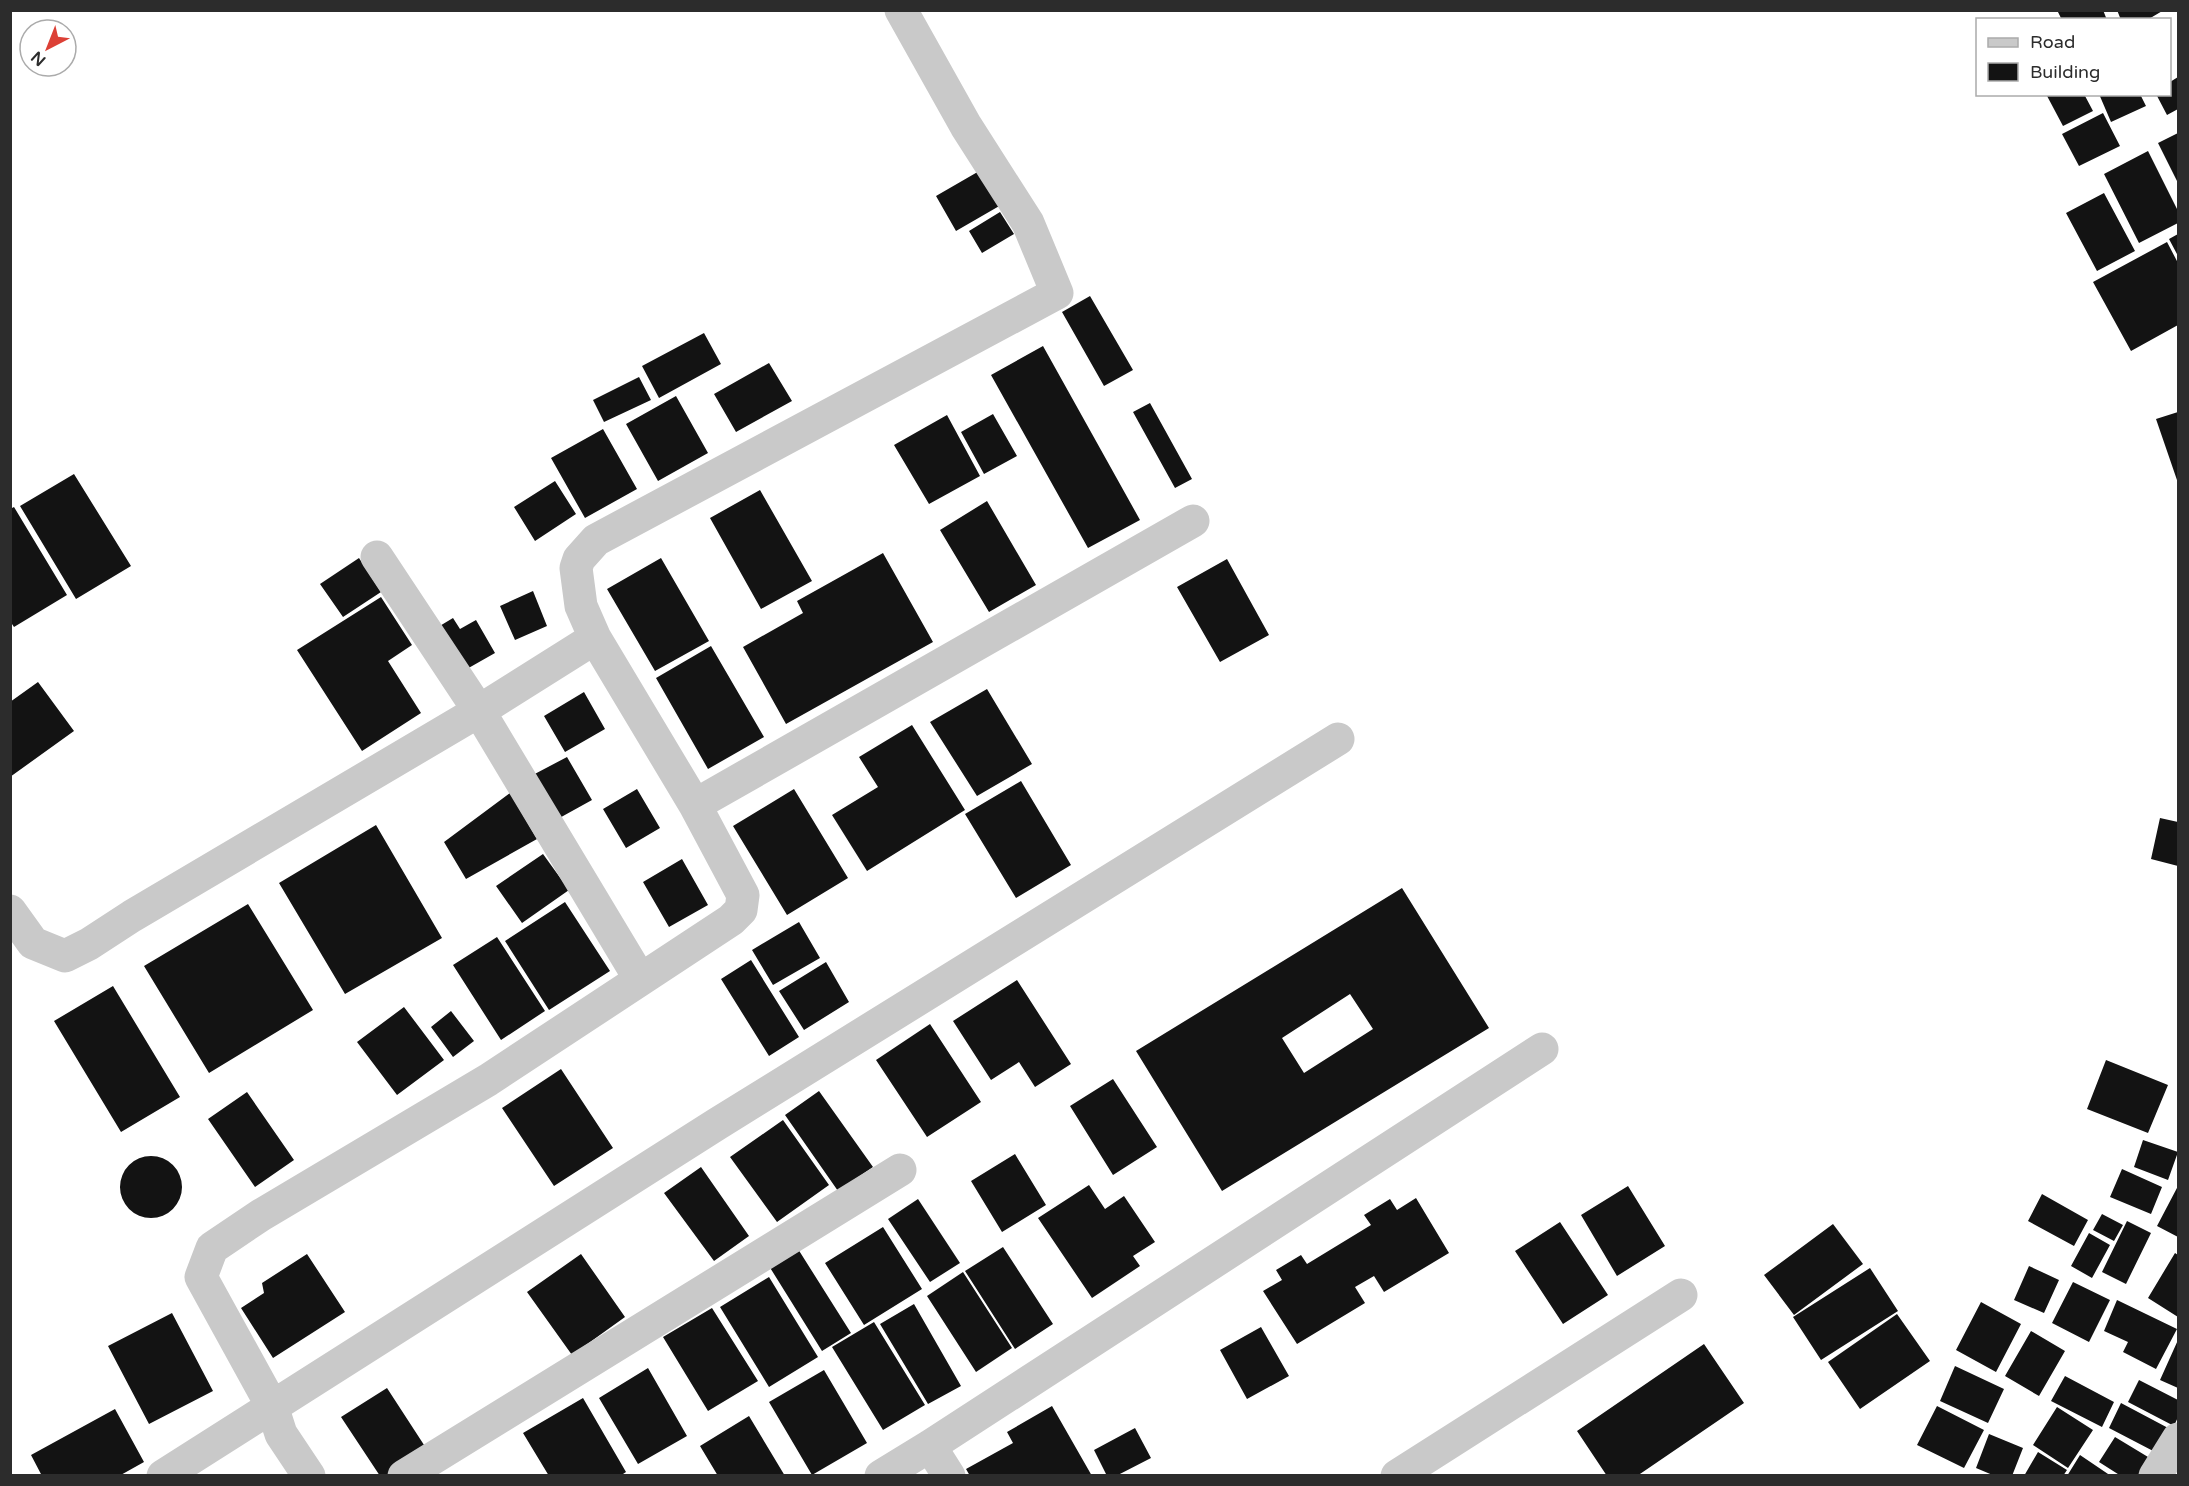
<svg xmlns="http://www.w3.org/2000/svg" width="2189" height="1486" font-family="'Varela Round',sans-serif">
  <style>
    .building { fill: #131313; fill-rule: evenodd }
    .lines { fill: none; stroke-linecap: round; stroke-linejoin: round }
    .minor { stroke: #c9c9c9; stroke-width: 33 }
  </style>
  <rect width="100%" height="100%" fill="#fff"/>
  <!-- building -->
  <path class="building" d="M2057,10H2103L2107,20H2062Z
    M2117,10H2164L2147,20H2121Z
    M2178,77V109L2167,115L2156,94H2170V82Z
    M2046,94H2084L2093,111L2063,126Z
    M2099,94H2140L2146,106L2111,122Z
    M2103,113L2120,146L2079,166L2062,134Z
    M2178,133V183L2158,143Z
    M2148,151L2178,211V223L2139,243L2104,174Z
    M981,170L1001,205L956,231L936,196Z
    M2104,193L2135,251L2097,271L2066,213Z
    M1000,212L1014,234L982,253L969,231Z
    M2178,234V256L2169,239Z
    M2167,242L2178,263V325L2131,351L2093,282Z
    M1090,296L1133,370L1104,386L1062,312Z
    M704,333L721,364L659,398L642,366Z
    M1043,346L1140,520L1088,548L991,375Z
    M769,363L792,401L736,432L714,394Z
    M639,377L651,400L604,422L593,400Z
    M676,396L708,453L658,481L626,424Z
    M1150,403L1192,479L1175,488L1133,412Z
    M2178,412V483L2156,419Z
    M993,414L1017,456L984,474L961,432Z
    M947,415L980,476L929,504L894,445Z
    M603,429L637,489L585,518L551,458Z
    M74,474L131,566L76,599L20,506Z
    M555,481L576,514L535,541L514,507Z
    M760,490L812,581L761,609L710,518Z
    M987,501L1036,585L989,612L940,530Z
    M14,507L67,595L14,627L10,621V509Z
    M883,553L933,642L786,724L743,647L803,613L797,601Z
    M359,558L381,592L343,617L320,584Z
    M661,558L709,641L655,671L607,589Z
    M1227,559L1269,635L1220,662L1177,587Z
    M533,591L547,626L515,640L500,606Z
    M381,597L412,645L388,661L421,713L362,751L297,650Z
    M453,618L460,629L476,620L495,653L458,674L433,630Z
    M711,646L764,737L708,769L656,678Z
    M38,682L74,731L10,777V702Z
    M987,689L1032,764L977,796L930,722Z
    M584,692L605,729L565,752L544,716Z
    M912,725L965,810L867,871L832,815L878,787L859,757Z
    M567,757L592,800L554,821L529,777Z
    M1021,781L1071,865L1016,898L965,814Z
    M637,789L660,828L626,848L603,809Z
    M794,789L848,878L787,915L733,826Z
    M510,793L537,839L466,879L444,842Z
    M2160,818L2178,822V866L2151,859Z
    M376,825L442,938L345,994L279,883Z
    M543,854L569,890L522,923L496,886Z
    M682,859L708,905L669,927L643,882Z
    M1402,888L1489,1028L1222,1191L1136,1051ZM1350,994L1373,1029L1304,1073L1282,1038Z
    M565,902L610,971L549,1010L505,941Z
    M248,904L313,1010L209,1073L144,966Z
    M799,922L820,958L773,985L752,950Z
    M497,937L545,1011L501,1040L453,965Z
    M751,960L799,1037L769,1056L721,979Z
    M826,962L849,1002L804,1030L779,991Z
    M1017,980L1071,1064L1035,1087L1019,1062L991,1080L953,1021Z
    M113,986L180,1097L121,1132L54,1021Z
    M404,1007L444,1060L397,1095L357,1042Z
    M451,1011L474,1041L453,1057L431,1027Z
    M930,1024L981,1102L927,1137L876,1060Z
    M2106,1060L2168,1085L2148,1133L2087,1109Z
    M561,1069L613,1148L554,1186L502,1108Z
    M1113,1079L1157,1147L1113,1175L1070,1106Z
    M819,1091L873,1167L838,1191L785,1115Z
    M247,1092L294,1160L255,1187L208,1119Z
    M783,1120L829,1185L777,1222L730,1157Z
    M2143,1140L2178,1152L2168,1180L2134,1167Z
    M1015,1154L1046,1205L1002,1232L971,1181Z
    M120 1187a31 31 0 1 1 62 0a31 31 0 1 1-62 0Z
    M701,1167L749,1236L714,1261L664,1193Z
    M2122,1169L2162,1187L2151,1214L2110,1197Z
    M1089,1185L1105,1209L1124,1196L1155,1242L1133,1256L1140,1266L1092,1298L1038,1218Z
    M1628,1186L1665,1246L1617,1276L1581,1215Z
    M2178,1186V1237L2157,1226Z
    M2042,1194L2088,1220L2074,1246L2028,1221Z
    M1416,1198L1449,1253L1384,1292L1374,1276L1355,1287L1365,1303L1297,1344L1263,1291L1282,1280L1276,1270L1301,1255L1307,1264L1371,1225L1364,1215L1390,1199L1397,1210Z
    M918,1199L960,1263L930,1282L888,1219Z
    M2102,1214L2123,1225L2114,1241L2093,1230Z
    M2127,1221L2151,1233L2126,1284L2102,1272Z
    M1560,1222L1608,1295L1563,1324L1515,1251Z
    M1833,1224L1863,1264L1794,1315L1764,1275Z
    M883,1227L922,1289L864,1325L825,1263Z
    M2089,1233L2110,1245L2092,1278L2071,1266Z
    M1003,1247L1053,1324L1015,1349L965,1271Z
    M798,1249L851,1333L822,1351L769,1266Z
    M2175,1253L2178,1255V1317L2148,1298Z
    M307,1254L345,1312L273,1358L241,1308L264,1293L262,1283Z
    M581,1254L625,1317L572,1355L527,1292Z
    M2029,1266L2059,1280L2044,1313L2014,1300Z
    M1870,1268L1898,1311L1821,1360L1793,1317Z
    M963,1272L1012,1348L976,1372L927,1296Z
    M769,1277L818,1357L769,1387L720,1307Z
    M2073,1282L2110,1300L2089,1342L2052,1323Z
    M2117,1300L2177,1329L2156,1369L2123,1352L2128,1342L2104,1331Z
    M1981,1302L2021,1324L1996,1372L1956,1350Z
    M914,1304L961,1386L928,1404L880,1324Z
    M712,1308L758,1381L708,1411L663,1337Z
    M172,1313L213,1391L149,1424L108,1346Z
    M1897,1314L1930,1361L1860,1409L1828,1362Z
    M874,1322L925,1405L883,1430L832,1347Z
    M1261,1327L1289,1376L1247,1399L1220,1350Z
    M2031,1331L2065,1351L2039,1396L2005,1376Z
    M2178,1340V1388L2160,1380Z
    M1704,1344L1744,1403L1637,1476H1607L1577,1431Z
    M1955,1366L2004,1389L1988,1423L1940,1401Z
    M648,1368L687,1436L638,1464L599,1398Z
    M824,1370L867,1443L812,1475L769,1402Z
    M2065,1376L2114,1402L2102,1427L2051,1401Z
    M2139,1380L2178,1400V1417L2174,1426L2128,1402Z
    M387,1388L426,1448L386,1476H380L341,1417Z
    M583,1398L626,1472L620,1476H549L523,1433Z
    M2121,1403L2170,1429L2157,1453L2109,1428Z
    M1052,1406L1092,1476H970L966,1469L1013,1443L1007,1432Z
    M1937,1406L1984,1430L1964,1468L1917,1445Z
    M2057,1407L2093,1430L2068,1468L2033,1445Z
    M115,1409L144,1462L119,1476H42L31,1455Z
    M749,1416L785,1476H718L700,1446Z
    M1135,1428L1151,1458L1116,1476H1107L1094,1450Z
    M1989,1434L2023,1448L2012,1476H1995L1976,1468Z
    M2115,1437L2153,1460L2143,1476H2121L2099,1462Z
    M2038,1452L2067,1470L2063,1476H2024Z
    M2080,1455L2111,1476H2067Z"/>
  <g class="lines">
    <!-- minor -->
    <path class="minor" d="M377,557L479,711L640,979
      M695,805L1193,521
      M10,911L33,943L65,956L89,944L132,916L479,711L595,638
      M930,1446L949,1476
      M163,1476L717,1124L1338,739
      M309,1476L281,1434L272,1406L201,1277L212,1248L261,1215L488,1080L731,920L741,910L743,895L695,805L595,638L581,606L576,568L579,559L596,540L1057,293L1028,223L966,126L901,10
      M404,1476L900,1170
      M881,1476L930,1446L1542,1049
      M1397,1476L1681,1295
      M2155,1476L2178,1439"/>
  </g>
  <!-- border -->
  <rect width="2189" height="1486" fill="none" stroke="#2c2c2c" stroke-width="24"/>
  <!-- legend -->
  <rect x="1976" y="18" width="195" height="78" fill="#ffffff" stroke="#ababab" stroke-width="1.5"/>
  <rect x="1988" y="38" width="30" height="9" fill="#c9c9c9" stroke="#ababab" stroke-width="1.5"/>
  <text x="2030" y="48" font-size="18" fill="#2c2c2c">Road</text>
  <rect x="1988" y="63" width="30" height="18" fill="#131313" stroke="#ababab" stroke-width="1.5"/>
  <text x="2030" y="78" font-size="18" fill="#2c2c2c">Building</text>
  <!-- north arrow -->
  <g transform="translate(48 48) rotate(222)"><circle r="28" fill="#ffffff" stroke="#ababab" stroke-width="1.5"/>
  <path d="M0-4.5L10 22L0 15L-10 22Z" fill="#dc4036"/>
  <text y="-9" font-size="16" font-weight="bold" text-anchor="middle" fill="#2c2c2c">N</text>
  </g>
</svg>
